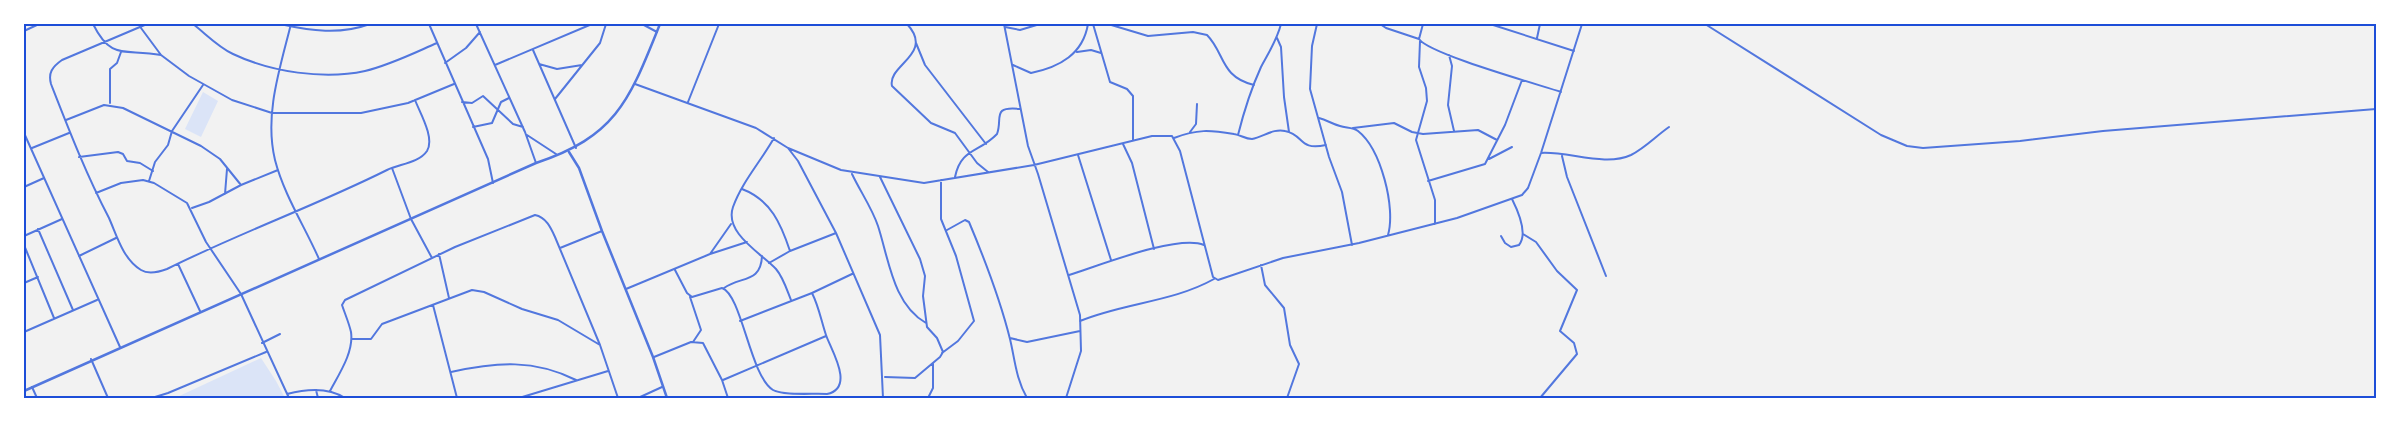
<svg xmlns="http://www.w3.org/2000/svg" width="2400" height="422" font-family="Signika,sans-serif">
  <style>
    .green { fill: #dbe4f7 }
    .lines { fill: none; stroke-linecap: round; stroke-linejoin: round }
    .minor { stroke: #5277de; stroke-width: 2 }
    .tertiary { stroke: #5277de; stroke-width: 2.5 }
    .neatline { fill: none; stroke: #1d4ed8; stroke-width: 2 }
  </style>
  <rect width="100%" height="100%" fill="#f2f2f2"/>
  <!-- green -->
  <path class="green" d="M203,92L218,101L201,137L185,129Z
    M261,358L276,381L285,398H175Z"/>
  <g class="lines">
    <!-- minor -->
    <path class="minor" d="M93,24C112,62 125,48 161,55
      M147,24L62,60C52,67 48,73 51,84C69,130 86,174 109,218C117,236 123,259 141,270C149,275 159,272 167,269C239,233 315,206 387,170C399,164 419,163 427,151C435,138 420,113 415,100
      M193,24C206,34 218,47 233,54C271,72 324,80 365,71C390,65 414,53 437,43
      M280,24C311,31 340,35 370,24
      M291,24C280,68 264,115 275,160C284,195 305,227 319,259
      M429,24L488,159L493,183
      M476,24L525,132L536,163
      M642,24L657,32
      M907,24C935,54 887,65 892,86L931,123L955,133L977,163L988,172
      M1004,24L1028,146L1038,174L1080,315L1081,351L1066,398
      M1093,24L1110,82L1127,89L1133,96V140
      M1108,24L1148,36L1193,32L1207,35C1225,53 1220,77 1254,85
      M1317,24L1312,46L1310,89L1329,157L1342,192L1352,245
      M1380,24L1386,28L1419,39
      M1423,24L1419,39C1429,54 1537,84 1561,92
      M1490,24L1574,51
      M1705,24L1881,135L1907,146L1923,148L2020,141L2103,131L2376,109
      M1005,27L1020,30L1040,24
      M141,28L161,55L189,76L232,100L272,113H361L408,103L454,84
      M24,31L39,24
      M1277,38L1281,47L1284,97L1289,132
      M1537,38L1540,24
      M1420,41L1419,67L1426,88L1427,101L1416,140L1435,200V224
      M916,43L925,65L986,144
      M533,50L576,148
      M1077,52L1091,50L1101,53
      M1449,55L1452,66L1448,105L1454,131
      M445,63L466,48L480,32
      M539,64L557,69L582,65
      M495,65L592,24
      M1013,65L1031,73C1060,67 1083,54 1088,24
      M635,84L756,128L788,148L841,170L924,183L1034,165L1152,136H1172L1180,151L1213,277L1218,280L1283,258L1359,243L1457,218L1522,195L1528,188L1541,153L1582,24
      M555,99L600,43L606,24
      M462,102L472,103L483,96L513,124L523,127
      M688,102L719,24
      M110,103V69L117,63L121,52
      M1319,118C1327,120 1332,124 1340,126C1346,128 1353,127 1358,131C1381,149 1396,208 1388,235
      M66,120L104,105L123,108L201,146L220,159L241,185
      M473,127L492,123L501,102L509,98
      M1353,128L1394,123L1412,132L1423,134L1478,130L1497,140
      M1190,132L1196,124L1197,104
      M24,133L120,347
      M527,135L556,154
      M1238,135C1244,111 1251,89 1261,67C1269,52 1277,40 1281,24
      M774,138C761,161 742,182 733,207C724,233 761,253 776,269C783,277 787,290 791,300
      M1174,138C1197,129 1210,130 1234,134C1241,135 1245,139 1252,139C1263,137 1274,128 1285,131C1305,135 1298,151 1326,145
      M1123,144L1132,163L1154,249
      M32,148L69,133
      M788,148L798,161L836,233L880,335L883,398
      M1541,153C1568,151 1605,167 1631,155C1645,148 1656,136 1669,127
      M1078,155L1111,260
      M1562,156L1567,177L1606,276
      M79,157L118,152L123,154L127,161L140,163L153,171
      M1489,159L1512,147
      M392,168L411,219L432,258
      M852,174C860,191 872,208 878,226C889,260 893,304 926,323
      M880,177L920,259L925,276L923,296L927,327L937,338L943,352L940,357L915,378L885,377
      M955,177C961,148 979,153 997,134C1003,118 991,106 1020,109
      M941,180V219L956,256L974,321L958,341L942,353
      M149,181L155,162L168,145L172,131L203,85
      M1428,181L1485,164L1505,125L1522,80
      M24,187L44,178
      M742,189C771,200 781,224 790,251
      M96,193L121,183L143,180L154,183L187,203L206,242L241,294L289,398
      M225,194L227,169
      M192,208L209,202L241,185L278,170
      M38,229L73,310
      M947,230L965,220L969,222C985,260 1000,299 1010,339C1015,360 1016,379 1027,398
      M1523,234L1536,242L1557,271L1577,290L1560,331L1574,343L1577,354L1540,398
      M24,236L62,219
      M1501,236L1505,243L1511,247L1519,245C1528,234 1518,211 1512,199
      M24,245L54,318
      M560,248L602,231
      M439,254L449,298
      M710,254L731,224
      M79,256L116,238
      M769,263L790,251L836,233
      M178,264L200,311
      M1261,265L1265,285L1284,308L1290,345L1299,364L1287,398
      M675,270L687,293L692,297L722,288C742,295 750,376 773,390C783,396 815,393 827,394C856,388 830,348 826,335C821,320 819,307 812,293
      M1069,275C1098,266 1178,234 1204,245
      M24,283L38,277
      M724,288C741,276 761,283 762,256
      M626,289L710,254L747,242
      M690,297L701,330L693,342
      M433,305L457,398
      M740,321L812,293L852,274
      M1080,321C1123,303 1173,302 1214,279
      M24,332L97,300
      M1010,338L1027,342L1080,331
      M352,339H371L382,324L472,290L484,292L522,309L558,320L600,345
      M262,343L280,334
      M654,357L691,342L703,343L722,380L728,398
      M91,359L108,398
      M451,372C497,362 534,359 576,380
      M723,380L826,336
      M32,387L37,398
      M316,390L318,398
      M330,391C339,374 354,352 351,332C349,323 345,314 342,305L345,300L455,247L535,215C546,217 551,228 555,237L600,345L618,398
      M287,394C306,389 328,387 345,398
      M155,397L168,393L266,352
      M519,398L608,371
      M638,398L662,387
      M928,398L933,388V364"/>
    <!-- tertiary -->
    <path class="tertiary" d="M569,152L579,168L602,231L653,357L667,398
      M24,391L536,163C618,136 630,98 660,24"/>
  </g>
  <!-- border -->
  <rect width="2400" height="422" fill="none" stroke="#ffffff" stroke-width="50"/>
  <rect x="25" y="25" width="2350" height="372" class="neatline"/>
</svg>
